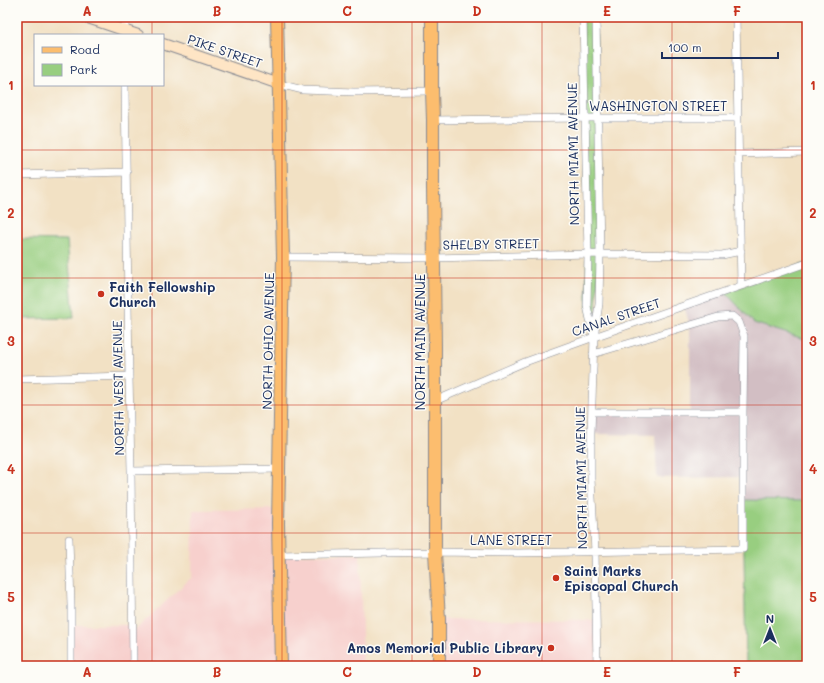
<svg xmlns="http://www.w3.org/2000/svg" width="824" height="683" font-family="Mali,sans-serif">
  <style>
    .built { fill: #f7d0cd }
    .industrial { fill: #d2bec3 }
    .green { fill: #98ce80; stroke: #5a7e6f }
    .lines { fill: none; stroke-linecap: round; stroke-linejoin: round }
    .minor-casing { stroke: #868891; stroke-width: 8 }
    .secondary-casing { stroke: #868891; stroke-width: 12 }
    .primary-casing { stroke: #868891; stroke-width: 14 }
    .minor { stroke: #fff; stroke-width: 7 }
    .secondary { stroke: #fee5c5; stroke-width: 10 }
    .primary { stroke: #fcbd6e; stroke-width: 12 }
    .grid { fill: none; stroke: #c8321e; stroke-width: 1; stroke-opacity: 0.55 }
    .poi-dot { fill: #c8321e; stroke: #fdfcf7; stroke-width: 1.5 }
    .labels { text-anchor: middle; stroke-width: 3; stroke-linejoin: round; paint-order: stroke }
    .street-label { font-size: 13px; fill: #1b2f5e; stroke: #fdfcf7 }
    .poi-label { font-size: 13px; font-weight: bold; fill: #1b2f5e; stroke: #fdfcf7; text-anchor: start }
    .neatline { fill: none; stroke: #c8321e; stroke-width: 1.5 }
    .grid-label { font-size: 13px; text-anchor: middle; font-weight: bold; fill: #c8321e }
  </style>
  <rect width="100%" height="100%" fill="#fdfcf7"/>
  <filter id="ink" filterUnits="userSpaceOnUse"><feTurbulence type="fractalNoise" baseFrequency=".025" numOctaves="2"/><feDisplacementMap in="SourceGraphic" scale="8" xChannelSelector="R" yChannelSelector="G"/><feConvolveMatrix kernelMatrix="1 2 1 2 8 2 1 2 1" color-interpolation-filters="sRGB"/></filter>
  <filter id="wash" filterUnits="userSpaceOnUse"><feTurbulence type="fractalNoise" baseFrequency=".012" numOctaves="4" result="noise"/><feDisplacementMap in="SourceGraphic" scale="16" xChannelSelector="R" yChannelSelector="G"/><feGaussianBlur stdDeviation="0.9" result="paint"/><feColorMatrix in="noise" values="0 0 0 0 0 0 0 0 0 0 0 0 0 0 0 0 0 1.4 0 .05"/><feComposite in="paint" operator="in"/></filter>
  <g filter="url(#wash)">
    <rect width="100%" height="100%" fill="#f2e1c4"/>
    <!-- built -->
    <path class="built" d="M279,509V555L360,554L363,665H439V619L596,620L597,666H71V625H133V632L192,577L193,510Z"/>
    <!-- industrial -->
    <path class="industrial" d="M725,292L754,323L807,340V501L743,500V477L657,478L655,435L591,434L592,412H690V326L684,306Z"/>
    <!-- green -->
    <path class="green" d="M583,17H596L600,254L594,337L587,306Z
      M17,239L67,240L74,318L17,319Z
      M807,263V340L754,323L725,292Z
      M743,500L807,501V666H746Z"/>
  </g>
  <g filter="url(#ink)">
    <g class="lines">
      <!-- minor casing -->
      <g class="minor-casing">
        <path id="minor" d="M125,17V35
          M583,17L588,254L587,306L593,333
          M596,17L600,254L599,304L594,337L591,434V479L595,551L597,666
          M736,17L741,286
          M279,84L303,90L354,92L432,91
          M125,85L129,376L131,471L133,666
          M433,120L584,118H738
          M739,154L807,152
          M17,175L127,172
          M283,257L433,258L588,254L722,255L741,251
          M17,379L129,376
          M435,401L525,362L594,337L807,263
          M592,412H743
          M131,471L280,469
          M69,539L71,606V666
          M278,555L435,552L518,553L743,549V412L744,336L739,322L732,316L718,317L593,354"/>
      </g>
      <!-- secondary casing -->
      <g class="secondary-casing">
        <path id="secondary" d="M85,17L138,35
          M163,44L279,84"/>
      </g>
      <!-- primary casing -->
      <g class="primary-casing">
        <path id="primary" d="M277,17L283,257L278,524L281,666
          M432,17V91L433,120V188L435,346V552L439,619V666"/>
      </g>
      <!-- minor -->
      <use href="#minor" class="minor"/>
      <!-- secondary -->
      <use href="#secondary" class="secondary"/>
      <!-- primary -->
      <use href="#primary" class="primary"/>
    </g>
  </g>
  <!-- grid -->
  <path class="grid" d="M152,17V35M282,17V666M412,17V666M542,17V666M672,17V666M152,85V666M17,150H807M17,278H807M17,405H807M17,533H807"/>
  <!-- markers -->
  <g class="poi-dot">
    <circle cx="101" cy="294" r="4"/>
    <circle cx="556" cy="578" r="4"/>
    <circle cx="551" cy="648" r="4"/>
  </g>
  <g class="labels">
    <!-- street labels -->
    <g class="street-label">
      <text transform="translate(225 51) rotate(19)" y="5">PIKE STREET</text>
      <text x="658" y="111">WASHINGTON STREET</text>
      <text transform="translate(573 154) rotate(-91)" y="5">NORTH MIAMI AVENUE</text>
      <text transform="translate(491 244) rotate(-1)" y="5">SHELBY STREET</text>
      <text transform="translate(616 317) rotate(-19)" y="5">CANAL STREET</text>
      <text transform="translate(268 341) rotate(-89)" y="5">NORTH OHIO AVENUE</text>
      <text transform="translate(420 342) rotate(-90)" y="5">NORTH MAIN AVENUE</text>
      <text transform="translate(118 388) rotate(-91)" y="5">NORTH WEST AVENUE</text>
      <text transform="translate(581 478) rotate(-91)" y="5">NORTH MIAMI AVENUE</text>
      <text x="511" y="545">LANE STREET</text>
    </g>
    <!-- poi labels -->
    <g class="poi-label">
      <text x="109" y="292">Faith Fellowship<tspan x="109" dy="15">Church</tspan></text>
      <text x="564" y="576">Saint Marks<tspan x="564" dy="15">Episcopal Church</tspan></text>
      <text x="543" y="653" text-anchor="end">Amos Memorial Public Library</text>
    </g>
  </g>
  <!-- margin -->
  <rect width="824" height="683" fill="none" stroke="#fdfcf7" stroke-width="44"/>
  <!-- legend -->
  <rect x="34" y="34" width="130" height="52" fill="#fdfcf7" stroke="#a3aaba"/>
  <rect x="42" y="47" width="20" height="6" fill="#fcbd6e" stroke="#a3aaba"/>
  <text x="70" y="54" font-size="12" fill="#1b2f5e">Road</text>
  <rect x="42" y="64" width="20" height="12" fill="#98ce80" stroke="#a3aaba"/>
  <text x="70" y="74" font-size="12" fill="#1b2f5e">Park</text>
  <!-- north arrow -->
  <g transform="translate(770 629)" stroke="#fdfcf7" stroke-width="3" paint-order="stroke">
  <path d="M0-3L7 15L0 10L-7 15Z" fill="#1b2f5e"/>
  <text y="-6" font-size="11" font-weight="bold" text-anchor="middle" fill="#1b2f5e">N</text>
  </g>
  <!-- scale -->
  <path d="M662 52v6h116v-6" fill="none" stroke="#1b2f5e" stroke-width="2"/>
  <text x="668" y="52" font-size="12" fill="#1b2f5e" stroke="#fdfcf7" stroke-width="3" paint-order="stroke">100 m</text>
  <rect x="22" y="22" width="780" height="639" class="neatline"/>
  <g class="grid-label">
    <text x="87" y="16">A</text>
    <text x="217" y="16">B</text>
    <text x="347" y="16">C</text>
    <text x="477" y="16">D</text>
    <text x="607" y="16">E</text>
    <text x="737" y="16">F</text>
    <text x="11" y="90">1</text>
    <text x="813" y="90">1</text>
    <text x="11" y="218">2</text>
    <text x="813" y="218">2</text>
    <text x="11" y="346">3</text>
    <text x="813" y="346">3</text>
    <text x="11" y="474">4</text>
    <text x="813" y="474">4</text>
    <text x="11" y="602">5</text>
    <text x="813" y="602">5</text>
    <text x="87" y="677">A</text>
    <text x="217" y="677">B</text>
    <text x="347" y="677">C</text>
    <text x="477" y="677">D</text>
    <text x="607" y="677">E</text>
    <text x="737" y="677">F</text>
  </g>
</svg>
